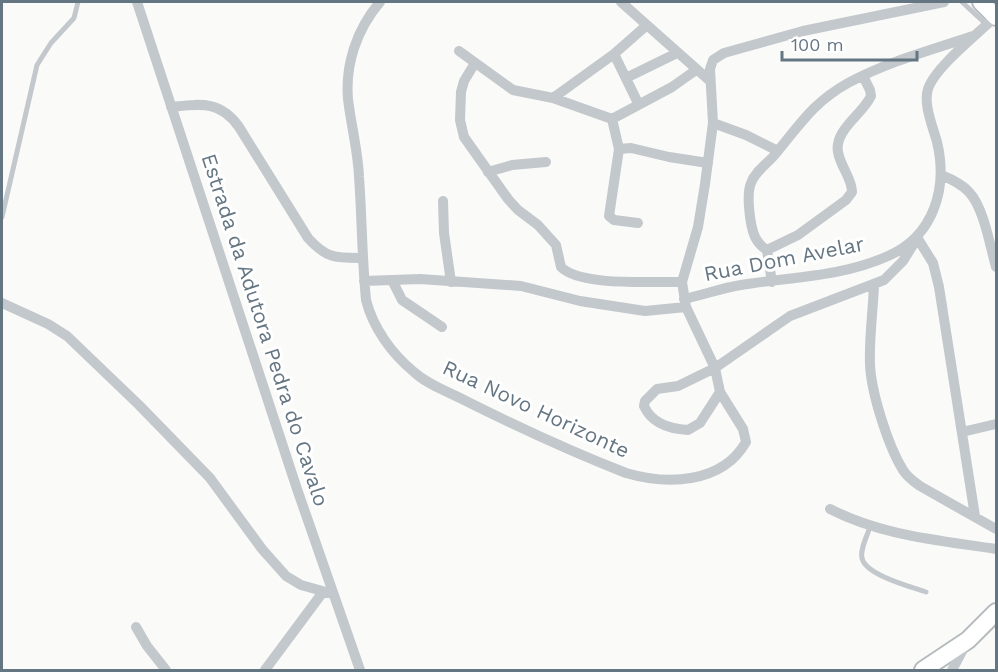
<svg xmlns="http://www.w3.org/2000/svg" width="998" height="672" font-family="'Work Sans',sans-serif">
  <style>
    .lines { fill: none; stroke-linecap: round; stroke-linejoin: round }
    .primary-casing { stroke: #b5babe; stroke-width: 20 }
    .service { stroke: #c3c8cc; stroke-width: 5 }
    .minor { stroke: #c3c8cc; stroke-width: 10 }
    .primary { stroke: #fff; stroke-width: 16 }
    .labels { text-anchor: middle; stroke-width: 6; stroke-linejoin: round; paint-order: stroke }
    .street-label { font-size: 21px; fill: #657683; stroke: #fff }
  </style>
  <rect width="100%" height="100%" fill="#fafaf8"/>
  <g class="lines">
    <!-- primary casing -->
    <g class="primary-casing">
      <path id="primary" d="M981,2L996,17
        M923,670L968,640L996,612"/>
    </g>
    <!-- service -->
    <path class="service" d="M962,2L987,25
      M2,217L37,65L51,43L74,18L78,2
      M870,527C867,536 860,549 862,558C865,575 912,587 926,592"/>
    <!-- minor -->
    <path class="minor" d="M137,2L297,489L360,670
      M380,2C357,29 345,64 348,99C351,125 358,151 359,177C362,218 362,259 366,300C373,328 392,354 414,372C428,385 449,392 466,401C518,427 572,452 626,473C667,485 722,484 746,442L743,429L720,392L715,368L686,307L682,282L698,227L705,184L713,123L710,69L713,60L724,53L803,31L944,2
      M621,2L710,81
      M459,51L513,90L553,98L612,119L619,149L609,216L614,220L638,223
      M614,54L647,25
      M475,63L464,81L461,92L460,120L464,137L508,199L518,210L538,225L556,245L561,267C581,287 653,281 682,282
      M626,78L677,53
      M553,98L614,54L638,103
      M171,107C200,104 220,100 239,127L308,238C327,259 336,258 363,258
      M612,119L672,87L696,70
      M713,123L746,135L778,151
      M619,149L631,148L669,157L708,163
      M488,172L512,165L546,162
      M941,175C951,179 962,184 969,192C984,208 990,246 996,267
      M443,201L444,233L451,282
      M918,239L933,263L939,287L975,516
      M767,250L798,235L846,200L852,192C852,178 840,166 838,152C834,130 863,114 871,96L870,90L863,76
      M392,280L402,300L442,327
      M364,281L420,279L521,286L580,301L645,311L686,307
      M772,282L767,250C762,247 758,243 755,237C750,226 746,194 751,183C755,171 770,162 777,152C801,123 814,102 848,83C887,62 931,50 973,36
      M874,285C873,311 869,338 870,364C871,392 888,446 903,470C907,477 913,481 920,486L996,529
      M684,299C703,295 722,288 741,285C790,277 842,277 888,256C934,236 948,188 937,142C933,127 923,104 928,89C935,67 979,33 996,16
      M2,303L48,324L67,336L139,405L210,478L262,549L286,576L301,585L333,594
      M720,392L700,423L688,430C670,429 652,424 644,406L645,401L657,389L678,386L715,368L790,316L884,280L903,261L916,240
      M962,432L996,424
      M830,509C883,536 938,540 996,549
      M136,627L147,646L166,670
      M265,670L323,592
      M952,670L966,644"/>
    <!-- primary -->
    <use href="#primary" class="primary"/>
  </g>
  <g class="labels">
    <!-- street labels -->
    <g class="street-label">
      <text transform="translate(784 259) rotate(-11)" y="7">Rua Dom Avelar</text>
      <text transform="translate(265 330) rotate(72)" y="7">Estrada da Adutora Pedra do Cavalo</text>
      <text transform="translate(536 409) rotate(25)" y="7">Rua Novo Horizonte</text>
    </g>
  </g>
  <!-- border -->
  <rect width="998" height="672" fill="none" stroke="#657683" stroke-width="6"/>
  <!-- scale -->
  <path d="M782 51v9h135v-9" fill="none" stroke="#657683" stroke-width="3"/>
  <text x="791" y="51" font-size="18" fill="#657683" stroke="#ffffff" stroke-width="4.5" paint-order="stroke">100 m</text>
</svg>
